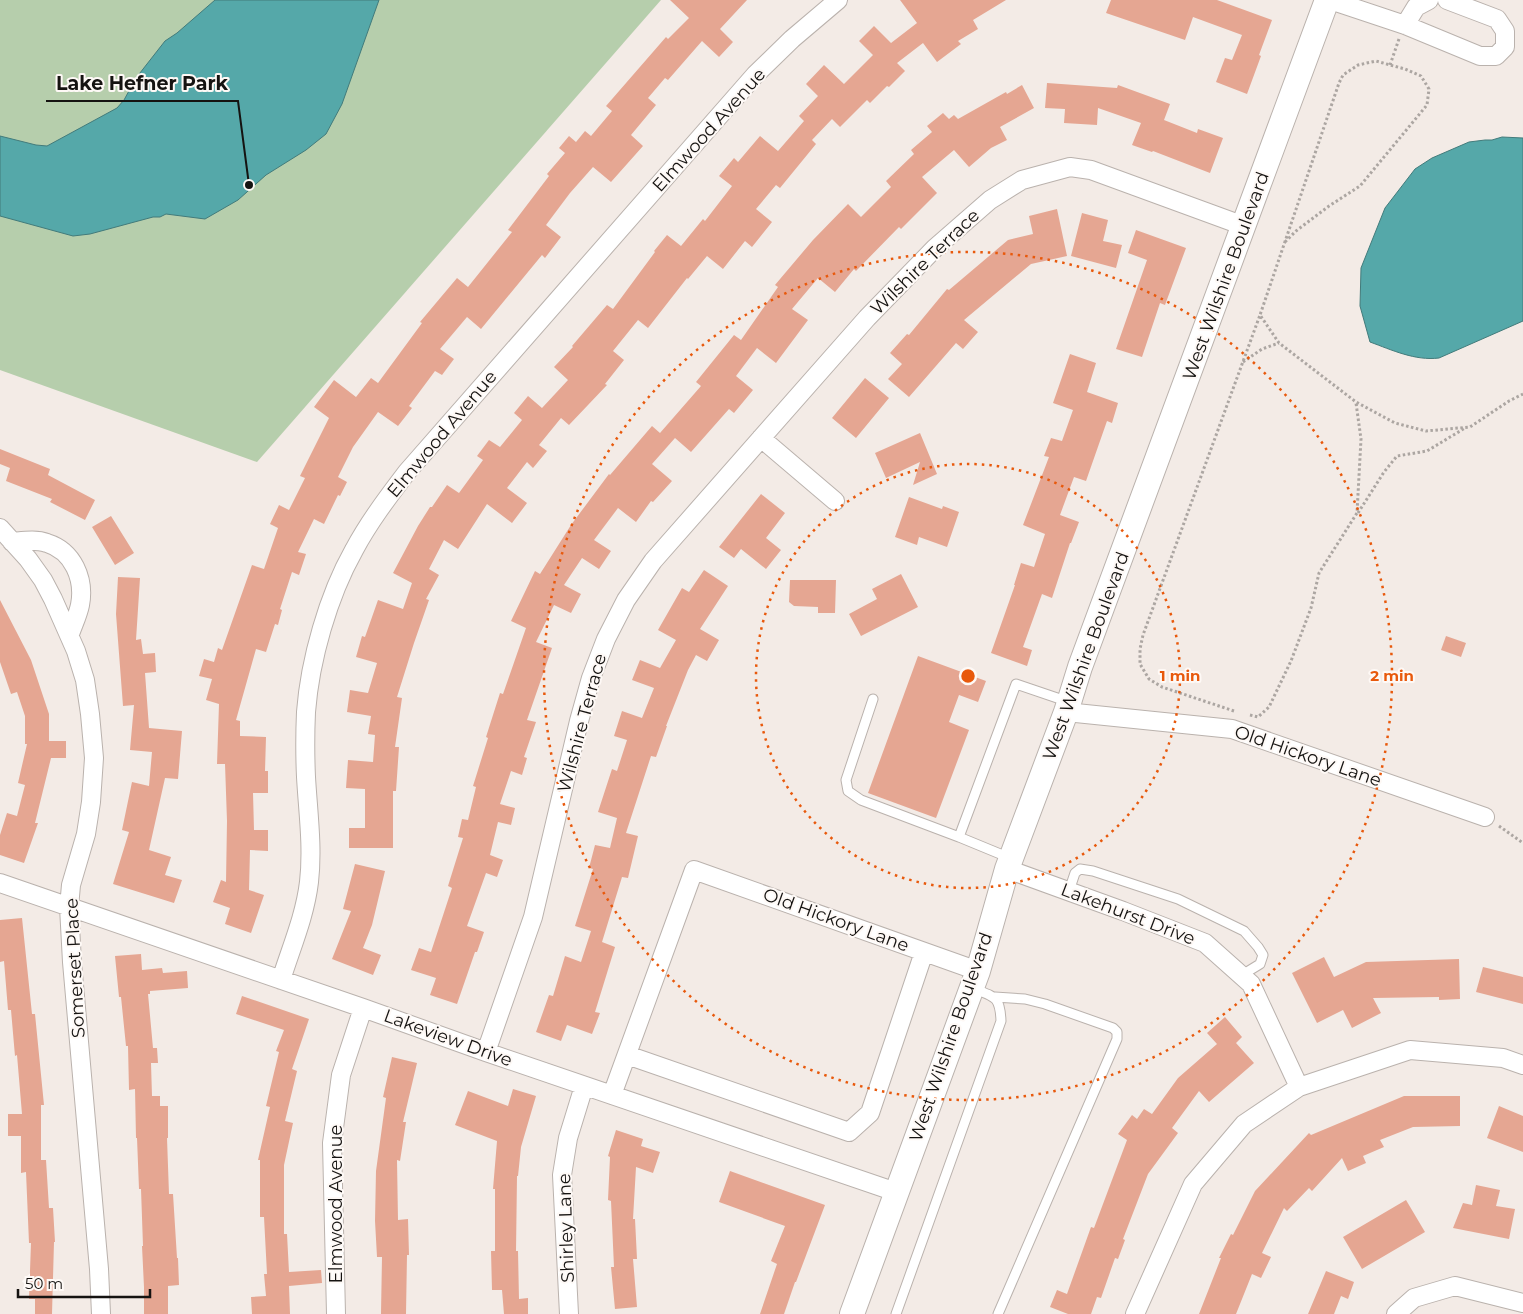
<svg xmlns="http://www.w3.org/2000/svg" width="1523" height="1314" font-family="Montserrat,sans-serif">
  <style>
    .green { fill: #b6ceac }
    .water { fill: #55a8a9; stroke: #427b7b }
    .building { fill: #e5a692 }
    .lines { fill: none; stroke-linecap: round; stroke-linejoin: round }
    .lane-casing { stroke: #bab2ad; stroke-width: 11 }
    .street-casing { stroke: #bab2ad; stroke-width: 20 }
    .secondary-casing { stroke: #bab2ad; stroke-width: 26 }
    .path { stroke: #aca6a2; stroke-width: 3; stroke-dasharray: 2.5 2.5; stroke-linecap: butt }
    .lane { stroke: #fff; stroke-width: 9 }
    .street { stroke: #fff; stroke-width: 18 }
    .secondary { stroke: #fff; stroke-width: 24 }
    .ring { fill: none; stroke: #e8590c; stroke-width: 2.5; stroke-dasharray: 2.5 5 }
    .labels { text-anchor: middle; stroke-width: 4; stroke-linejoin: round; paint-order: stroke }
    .street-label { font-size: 18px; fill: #151311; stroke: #fef9f6 }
    .centre { fill: #e8590c; stroke: #fef9f6; stroke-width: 2.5 }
    .ring-label { font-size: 15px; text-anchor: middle; font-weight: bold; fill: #e8590c; stroke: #fef9f6; stroke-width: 4; stroke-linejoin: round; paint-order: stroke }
    .leader { fill: none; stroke: #151311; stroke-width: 2 }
    .callout-dot { fill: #151311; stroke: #fef9f6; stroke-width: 2 }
    .callout-label { font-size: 19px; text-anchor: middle; font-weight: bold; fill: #151311; stroke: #fef9f6; stroke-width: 4; stroke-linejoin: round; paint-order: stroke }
  </style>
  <rect width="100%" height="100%" fill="#f3ebe6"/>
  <!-- green -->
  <path class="green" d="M0,0H661L257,462L0,370Z"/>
  <!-- water -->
  <path class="water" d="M215,0H379L342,104L326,134L306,150L266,175L238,200L205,219L166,214L160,217H153L90,234L73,236L0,216V136L36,145L47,146L117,108L124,100L136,78L165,41L177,33Z
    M1502,137L1523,138V321L1439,358C1415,361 1392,350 1370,342L1360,306L1361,268L1385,208L1415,169L1432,158L1469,142L1485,140H1492Z"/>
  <!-- building -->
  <path class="building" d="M670,0H747L720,29L733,42L719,57L702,41L668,80L665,78L648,98L656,105L631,135L643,146L611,182L593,167L570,193L546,225L561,237L545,258L542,255L481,329L467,317L440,349L454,359L442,375L435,371L409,406L412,408L398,426L378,412L353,447L338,477L347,482L340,496L338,495L324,524L314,519L298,552L306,554L299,575L292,572L280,609L282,610L278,625L275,624L266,652L256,649L236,720L240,721V736L266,737L265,771H268V793H253L254,830H268V851L250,850L249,890L264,895L251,933L225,924L230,908L213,902L221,880L226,882L227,821L225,764H217L219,704L206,700L212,679L199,676L204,659L214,662L218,648L222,650L252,565L264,569L278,528L270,524L279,505L289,510L305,478L300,476L329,418L314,407L334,380L356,397L371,378L378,383L422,323L420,322L457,278L468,287L512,232L508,230L549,176L547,174L565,153L559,148L569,136L576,142L585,131L591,136L612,111L606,106L666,37L668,39L689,18Z
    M900,0H1006L973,20L978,29L958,41L961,44L937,62L923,43L897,63L905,71L889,87L887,86L870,103L867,100L840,127L832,119L812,140L816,144L780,188L776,185L756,209L772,222L752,247L745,241L723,269L707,256L688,279L687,278L648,328L638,320L613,351L624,360L605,384L607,385L569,425L561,418L539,445L547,451L533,468L527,462L507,488L527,503L512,523L487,504L458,549L444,540L429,569L439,575L426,599L429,600L414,643L397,697L402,698L395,747H399L396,791H393V848H349V828H365V789L346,788L348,760L373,762L375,735L368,734L371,716L347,712L350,690L368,693L377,663L356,657L362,636L365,637L378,600L403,609L412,583L393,573L418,526L430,507H432L447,485L459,493L483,460L477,456L489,440L500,447L522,420L514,413L528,396L542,408L568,380L554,367L573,347L572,346L607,305L613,309L655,252L654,251L667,235L681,246L703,219L705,221L732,186L719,176L734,158L738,162L760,136L778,151L804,121L799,116L818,96L806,84L824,65L844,84L873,55L859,41L874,26L891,43L917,23Z
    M1111,0H1217L1272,20L1259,55L1261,56L1247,94L1216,82L1225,58L1232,60L1242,35L1193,17L1185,40L1106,13Z
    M1047,83L1117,88L1118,85L1170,104L1164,120L1197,133L1198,129L1223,138L1210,173L1153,151L1152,152L1132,145L1141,123L1098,108L1097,125L1064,123L1065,109L1045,108Z
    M1022,85L1034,108L1000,127L1007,140L991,148L969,167L954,150L922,177L937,193L901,229L899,227L856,271L854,269L835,292L818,278L792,309L808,320L776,363L757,348L736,376L753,390L734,413L729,409L691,452L675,438L652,464L672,481L653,502L651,501L636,522L618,508L594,540L611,551L599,569L582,558L564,585L581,594L571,613L554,605L536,642L552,648L527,720L536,722L524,757L527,758L522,775L511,771L500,804L515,808L511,825L498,822L490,855L503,860L497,877L486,873L467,926L484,932L477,952H475L457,1004L430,995L436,978L411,970L419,948L431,952L452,888L448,886L463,838L458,837L462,819L468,820L476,787L473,786L488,738L486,737L500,693L503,694L526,628L511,621L535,571L540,574L571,525L609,474L610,475L652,426L660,433L701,386L696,382L734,335L741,340L778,287L775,285L813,240L848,204L861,217L891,187L886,181L914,154L911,150L932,132L927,126L943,113L949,119L954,115L958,119L1006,92L1007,94Z
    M1057,209L1067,256L1031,264L964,320L978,332L963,349L956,343L909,397L888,379L902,364L890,353L907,334L909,335L947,289L949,290L1008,240L1033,234L1029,216Z
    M1082,213L1108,220L1103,241L1122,245L1116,268L1071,256Z
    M1136,230L1186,248L1165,305L1160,303L1142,357L1116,349L1147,260L1128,253Z
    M1070,354L1096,363L1087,392L1118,403L1112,423L1107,421L1086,481L1074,477L1060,515L1079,522L1071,543H1070L1052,598L1042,594L1023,647L1032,650L1027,666L991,653L1015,585H1014L1021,563L1034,567L1045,534L1023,525L1049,457L1044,456L1051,438L1062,441L1073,410L1053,403Z
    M865,378L889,398L856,438L832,418Z
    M920,433L937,474L913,485L920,462L886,478L875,453Z
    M0,449L50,469L48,475L95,500L85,520L50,502L52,499L6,481L10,468L0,464Z
    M761,494L785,513L766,538L781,550L766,569L741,549L734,558L719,547Z
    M909,497L942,509L943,506L959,512L947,547L919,537L917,545L895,537Z
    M111,516L134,553L115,565L92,527Z
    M704,570L728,586L700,629L719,640L707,661L696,655L688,670L666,726H667L656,757L651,756L626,833L638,836L628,878L622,877L602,942L615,947L595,1012L600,1013L592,1034L567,1025L561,1041L536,1032L549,995L553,996L565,956L581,962L591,931L575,926L593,869L589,868L595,845L610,848L617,818L598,812L612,769L617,771L627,740L614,736L622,711L642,718L654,688L632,680L640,660L660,668L676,640L658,630L682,588L689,592Z
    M901,574L918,607L861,636L849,614L877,599L872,589Z
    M118,577L140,578L136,640L141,639L143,654L155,653L156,672L145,673L149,728L182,731L178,779L165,778L149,850L171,857L165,875L182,880L174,903L113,884L129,832L122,830L132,782L149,786L152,752L130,750L134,705L123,706L116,614Z
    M790,580H836L835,613H818V607L794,606L789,602Z
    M0,600L31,660L49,714V741H66V758H51L35,823H38L24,863L0,855V835L7,813L17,816L25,785L18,783L27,744H25V716L17,692L11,694L0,662Z
    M1446,636L1466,643L1461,657L1441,650Z
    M918,656L986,681L978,702L959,695L949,722L969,730L936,818L868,793Z
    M355,864L385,871L372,925L363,948L381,955L373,975L332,959L351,911L343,909Z
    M22,918L32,1014H35L44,1105H41V1160H46L49,1208H53L55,1242H54L52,1314H35V1299H29L31,1243H29L26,1172L21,1173V1136H8V1114H22L17,1055L15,1056L11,1010H8L4,961L0,962V920Z
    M141,954L142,970L162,968L163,973L187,971L188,988L150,991V994H148L153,1048H157L158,1063H151L152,1096H160V1106H168V1138H167L169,1194H173L177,1258H178L179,1285L168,1286V1314H144V1287L142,1246H143L141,1189H139L137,1138H136L135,1089L129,1090L128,1046H126L121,997H119L115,956Z
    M1324,957L1334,977L1366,962L1459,959L1460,999L1439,1000V997L1373,998L1381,1013L1352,1028L1343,1010L1317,1023L1292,973Z
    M1483,967L1523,977V1004L1476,992Z
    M242,996L309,1019L292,1069L297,1071L285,1121L293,1123L284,1165V1234H287L289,1272L321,1270L322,1283L289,1286L290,1314H252L251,1297L266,1296L264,1274H267L264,1217H260V1160H258L270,1107L266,1106L279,1052L276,1051L284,1030L236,1014Z
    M1225,1017L1242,1037L1236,1043L1254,1063L1209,1102L1199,1091L1172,1128L1178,1133L1148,1174L1123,1239L1125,1240L1118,1259L1115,1258L1101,1298L1097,1297L1091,1314H1068L1050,1307L1057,1290L1067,1294L1091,1227L1094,1228L1127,1140L1118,1134L1132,1115L1137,1119L1144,1109L1152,1114L1178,1078L1217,1044L1207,1033Z
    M392,1057L417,1063L403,1122H406L400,1161L397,1160L398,1220L408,1219L409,1255H407L406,1314H381L382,1257H377L375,1221L376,1171L386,1098L383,1097Z
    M513,1089L536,1096L521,1147L518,1176H517L516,1251H518L519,1299L528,1298V1314H504L502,1290H492L491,1251H495V1189H493L497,1141L455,1125L468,1091L508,1106Z
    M1404,1096H1460V1126L1413,1127L1380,1140L1384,1147L1363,1156L1366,1163L1348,1171L1342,1158L1312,1191L1309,1188L1287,1211L1284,1208L1262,1253L1271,1257L1261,1278L1252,1274L1236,1314H1199L1221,1258H1219L1231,1234L1233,1235L1255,1191L1309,1133L1311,1135Z
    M1499,1106L1523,1116V1152L1487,1138Z
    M616,1130L643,1139L641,1146L660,1152L653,1173L636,1167L633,1219H635L637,1259H633L637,1307L615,1309L611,1267H614L611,1201L608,1200L610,1157L608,1156Z
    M730,1171L825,1205L796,1282H795L784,1314H760L777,1264L771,1261L785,1226L719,1202Z
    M1476,1185L1500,1190L1496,1206L1515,1209L1509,1239L1453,1228L1463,1203L1472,1205Z
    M1406,1200L1425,1232L1362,1269L1343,1237Z
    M1326,1271L1354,1282L1348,1299L1341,1296L1334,1314H1308Z"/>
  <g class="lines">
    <!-- lane casing -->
    <g class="lane-casing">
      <path id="lane" d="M873,699L846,780L848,791L861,800L959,837
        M1010,858L959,837L1016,684L1069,702
        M1069,891L1075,873L1080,869L1093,871L1178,899L1244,931L1258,947L1263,955L1260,964L1242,975
        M995,997L1025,999L1045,1004L1113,1028L1117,1032V1039L998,1314
        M896,1314L1001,1021C1000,995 994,997 972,988"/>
    </g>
    <!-- street casing -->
    <g class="street-casing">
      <path id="street" d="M1330,0L1405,25L1480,56H1496L1505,47V31L1497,19L1447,0
        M1405,25L1416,7L1429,0
        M761,438L835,501
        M0,528L28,559L43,580L53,599L76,651L85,680L90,714L94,758L91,802L86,834L71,885L69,907L72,962L99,1269L101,1314
        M12,542C24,541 36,539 47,543C73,551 85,579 80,605C78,615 73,625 70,634
        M1066,712L1232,729L1485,817
        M1007,869L1123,911L1205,943L1251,984L1299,1087
        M0,883L363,1008L486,1052L896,1192
        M281,980C291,948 305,916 309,882C313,847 308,812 306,777C305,755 305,734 306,712C310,660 328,596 354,550C369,522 388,497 407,472L755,75L792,39L838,0
        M486,1052L533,917L579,721L591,678L606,639L626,600L653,561L867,318L935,248L990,200L1022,180L1070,167L1091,170L1244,226
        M627,1055L849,1132L870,1113L924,952
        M612,1095L694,870L978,971
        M336,1314L332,1143L341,1075L363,1008
        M569,1314L562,1175L568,1138L584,1086
        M1135,1314L1193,1184L1244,1124L1299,1087L1410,1050L1503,1058L1523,1065
        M1396,1314L1414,1298L1455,1286L1523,1303"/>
    </g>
    <!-- secondary casing -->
    <g class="secondary-casing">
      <path id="secondary" d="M852,1314L978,971L1007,869L1066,712L1080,667L1327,0"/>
    </g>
    <!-- path -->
    <path class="path" d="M1390,65L1399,39
      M1285,242L1296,231L1329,206L1360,186L1427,105L1429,89L1421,76L1405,69L1390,65L1376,61L1358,65L1343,75L1339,83L1260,315L1279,343L1356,402L1395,423L1426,431L1470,427L1509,401L1523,394
      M1243,362L1262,349L1279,343
      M1358,513L1384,472L1397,456L1427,451L1465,428
      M1234,711L1162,687L1149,679L1140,664V649L1143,635L1260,315
      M1250,715L1258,717L1269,707L1291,661L1311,608L1319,573L1357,513L1361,439L1356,403
      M1499,826L1523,843"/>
    <!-- lane -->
    <use href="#lane" class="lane"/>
    <!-- street -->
    <use href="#street" class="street"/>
    <!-- secondary -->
    <use href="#secondary" class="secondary"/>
  </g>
  <!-- distance rings -->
  <g class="ring">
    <circle cx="968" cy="676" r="212"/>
    <circle cx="968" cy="676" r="424"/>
  </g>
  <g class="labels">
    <!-- street labels -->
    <g class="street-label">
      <text transform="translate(709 130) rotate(-48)" y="6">Elmwood Avenue</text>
      <text transform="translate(925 262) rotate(-44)" y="6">Wilshire Terrace</text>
      <text transform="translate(1226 276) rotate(-70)" y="6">West Wilshire Boulevard</text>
      <text transform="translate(442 434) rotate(-50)" y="6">Elmwood Avenue</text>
      <text transform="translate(1086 656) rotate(-70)" y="6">West Wilshire Boulevard</text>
      <text transform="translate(582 723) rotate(-75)" y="6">Wilshire Terrace</text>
      <text transform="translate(1308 756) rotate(19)" y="6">Old Hickory Lane</text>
      <text transform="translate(1128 914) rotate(21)" y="6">Lakehurst Drive</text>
      <text transform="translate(836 920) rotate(20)" y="6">Old Hickory Lane</text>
      <text transform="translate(75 968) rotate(-93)" y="6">Somerset Place</text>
      <text transform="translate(951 1037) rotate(-71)" y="6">West Wilshire Boulevard</text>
      <text transform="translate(448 1038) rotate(20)" y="6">Lakeview Drive</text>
      <text transform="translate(336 1204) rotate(-90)" y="6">Elmwood Avenue</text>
      <text transform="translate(566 1228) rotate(-92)" y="6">Shirley Lane</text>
    </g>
  </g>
  <circle cx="968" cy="676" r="8" class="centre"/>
  <g class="ring-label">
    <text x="1180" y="681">1 min</text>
    <text x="1392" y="681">2 min</text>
  </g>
  <!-- callouts -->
  <path class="leader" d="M249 185L238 101H46"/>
  <circle class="callout-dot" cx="249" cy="185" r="5"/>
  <g class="callout-label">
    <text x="142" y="90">Lake Hefner Park</text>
  </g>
  <!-- scale -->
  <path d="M18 1289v8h132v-8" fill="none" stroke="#151311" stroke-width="2.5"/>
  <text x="25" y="1289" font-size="15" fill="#151311" stroke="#fef9f6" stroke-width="4" paint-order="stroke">50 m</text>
</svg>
